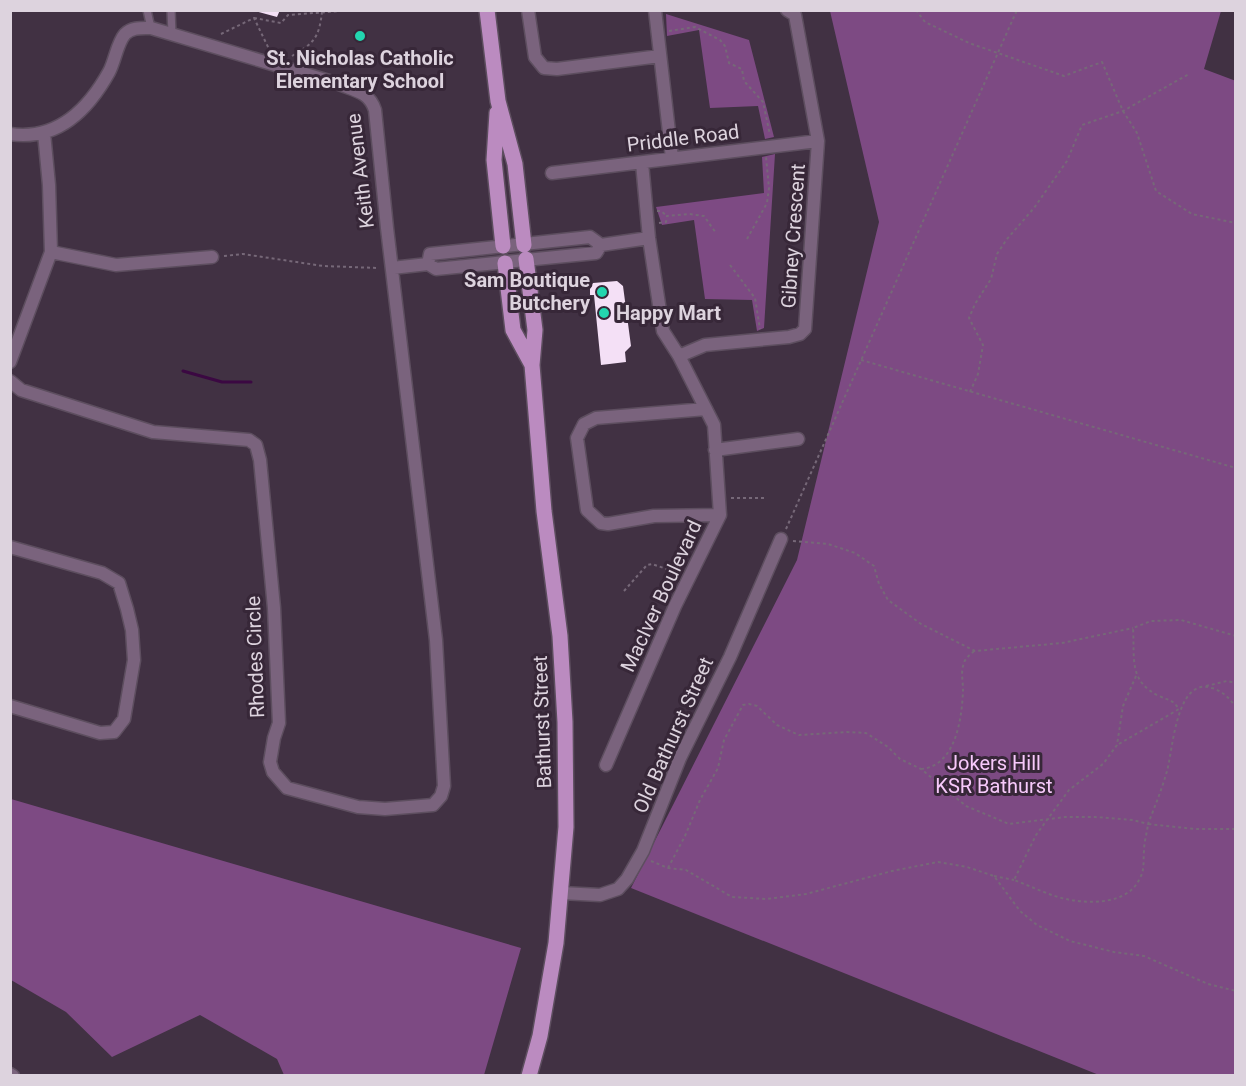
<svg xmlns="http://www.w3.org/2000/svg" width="1246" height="1086" font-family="Roboto,sans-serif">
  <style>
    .green { fill: #7d4a83 }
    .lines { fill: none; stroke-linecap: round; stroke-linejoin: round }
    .stream { stroke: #3b0842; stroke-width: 3 }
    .building { fill: #f4e0f6 }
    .lane-casing { stroke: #5d4e5f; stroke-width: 10 }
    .street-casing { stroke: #5d4e5f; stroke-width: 15 }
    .primary-casing { stroke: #5d4e5f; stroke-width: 18 }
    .path { stroke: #766878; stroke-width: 2; stroke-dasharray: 3 3; stroke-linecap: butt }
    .lane { stroke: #7a637d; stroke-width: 7 }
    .street { stroke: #7a637d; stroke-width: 12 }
    .primary { stroke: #bb8bc0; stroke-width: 15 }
    .poi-dot { fill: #23d5af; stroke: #372738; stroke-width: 2 }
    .labels { text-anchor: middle; stroke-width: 6; stroke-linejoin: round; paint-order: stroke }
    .poi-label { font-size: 20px; font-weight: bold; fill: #ddd3de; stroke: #372738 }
    .street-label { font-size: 20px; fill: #ddd3de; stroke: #372738 }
    .park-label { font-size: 20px; fill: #f7c9fb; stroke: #372738 }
  </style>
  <rect width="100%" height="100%" fill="#413143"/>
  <!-- green -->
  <path class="green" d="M830,11H1221L1204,69L1236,81L1235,1075H1099L631,888L797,560L879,222Z
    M666,14L749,40L774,137L765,139L758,106L710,108L699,30L667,36Z
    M775,154L764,328L757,331L752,300L705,299L694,220L662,225L656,207L764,193L762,157Z
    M11,799L521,948L484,1075H284L277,1059L200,1015L112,1057L66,1012L11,980Z"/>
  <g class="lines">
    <!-- stream -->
    <path class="stream" d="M183,371L222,382H251"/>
  </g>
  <!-- building -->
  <path class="building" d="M251,10H280L277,17Z
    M617,281L623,286L631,346L625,352L626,362L601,365L594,295H590V289L593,283Z"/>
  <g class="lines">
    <!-- lane casing -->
    <g class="lane-casing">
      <path id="lane" d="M147,10L151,28
        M171,10L172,34"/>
    </g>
    <!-- street casing -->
    <g class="street-casing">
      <path id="street" d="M528,10L535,57L544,68L557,69L660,56
        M655,10L672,158
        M10,134C57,141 88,110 109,72C115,61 117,43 125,34C132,27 142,28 151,28L339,84C356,91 369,92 375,110L387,228L436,640L444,786L441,796L433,805L385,809L358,807L287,788L273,772L270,762L274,738L279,723L274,608L260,460L256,445L249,440L153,432L21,390L10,381
        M552,173L818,141
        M51,252L116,265L212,257
        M428,264L430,254L590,237L601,245L649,238
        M392,268L428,264L436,269L596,253L601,245
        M679,356L705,345L789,337L800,334L805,329L818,141L795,15L787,10
        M10,362L51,252L49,185L44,133
        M706,409L596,418L584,424L577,438L587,510L601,523L608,524L654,516L720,515
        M715,450L798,439
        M10,547L102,573L119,583L127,609L132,630L134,660L124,719L114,732L100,733L10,706
        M606,765L675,606L720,515L714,425L679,356L663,331L649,238L642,163
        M561,893L600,895L618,889L627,879L643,851L680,758L730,657L781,539
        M10,1074L13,1076"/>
    </g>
    <!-- primary casing -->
    <g class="primary-casing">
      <path id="primary" d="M487,10L498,101L515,164L524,245
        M497,113L494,160L503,246
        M526,259L535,330L532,365L544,511L560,636L565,722L566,827L556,943L540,1036L529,1076
        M505,263L513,330L532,365"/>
    </g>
    <!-- path -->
    <path class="path" d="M916,10L925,22L969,43L1064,76L1102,62L1123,111L1137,133L1156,191L1192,214L1236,223
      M254,18L281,23L288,15L354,10
      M669,31L695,27L720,40L725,46L729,63L742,69L744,81L763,102L770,135
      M221,34L254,18L269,49
      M292,56C314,43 319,38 322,12
      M657,211H661L667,216
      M659,223L666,222L667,216L689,214L704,216L716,233
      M747,239L767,203L769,188L766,157
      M224,256L243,254L323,266L378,268
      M730,265L755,298L760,329
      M548,275L581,285
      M861,360L1236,468
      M970,392L978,374L983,345L969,318L975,304L991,279L997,254L1007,239L1034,208L1067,161L1082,125L1123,111L1189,74
      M731,498H767
      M786,529L1017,10
      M793,541L828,544L855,553L874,566L879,584L888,600L921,624L975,651L1062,643L1133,628
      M624,591L647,565L652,564L678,573
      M1136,676L1123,706L1117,745L1103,764L1069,790L1036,835L1014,880C1033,887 1052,897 1071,900C1095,904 1129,903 1140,878C1145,869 1143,860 1144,851C1144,842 1147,833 1148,824L1195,829H1236
      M1206,686L1227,681L1236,683
      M1119,744L1179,709C1172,699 1170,701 1159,696C1128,681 1135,658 1133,628L1151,621L1181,620L1236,636
      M921,769C956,766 962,718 963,690C963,682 961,673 963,666C964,659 969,656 974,651
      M651,861L668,868L686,870L732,897L767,899L806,894L892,871L938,862L967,867L994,876L1020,911L1037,925L1070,941L1114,952L1144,956L1208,984L1236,991
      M668,868L685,836L700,800L718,768L724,740L743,705L749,704L757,706L777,725L799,735L847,732L866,733L888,747L900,759L921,769L966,806L1009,824L1065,817H1095L1133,820L1148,824C1155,806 1162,789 1167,771C1173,750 1176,676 1212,688C1222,691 1230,698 1236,708
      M994,876L1014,880"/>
    <!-- lane -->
    <use href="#lane" class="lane"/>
    <!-- street -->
    <use href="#street" class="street"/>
    <!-- primary -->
    <use href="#primary" class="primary"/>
  </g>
  <!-- markers -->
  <g class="poi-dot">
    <circle cx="360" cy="36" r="6"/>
    <circle cx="602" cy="292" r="6"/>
    <circle cx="604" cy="313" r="6"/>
  </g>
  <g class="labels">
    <!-- poi labels -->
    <g class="poi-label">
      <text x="360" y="65">St. Nicholas Catholic<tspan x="360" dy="23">Elementary School</tspan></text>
      <text x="590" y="287" text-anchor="end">Sam Boutique<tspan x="590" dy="23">Butchery</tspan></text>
      <text x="616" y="320" text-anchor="start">Happy Mart</text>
    </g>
    <!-- street labels -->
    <g class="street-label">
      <text transform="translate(683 138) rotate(-7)" y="7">Priddle Road</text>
      <text transform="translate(360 171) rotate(-97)" y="7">Keith Avenue</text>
      <text transform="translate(793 236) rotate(-86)" y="7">Gibney Crescent</text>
      <text transform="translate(661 596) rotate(-65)" y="7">MacIver Boulevard</text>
      <text transform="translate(255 657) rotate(-92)" y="7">Rhodes Circle</text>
      <text transform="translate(542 722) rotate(-92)" y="7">Bathurst Street</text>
      <text transform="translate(673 735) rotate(-66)" y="7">Old Bathurst Street</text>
    </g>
    <!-- park labels -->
    <g class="park-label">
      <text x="994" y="770">Jokers Hill<tspan x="994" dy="23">KSR Bathurst</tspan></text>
    </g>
  </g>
  <!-- border -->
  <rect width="1246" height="1086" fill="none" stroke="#ddd3de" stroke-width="24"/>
</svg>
